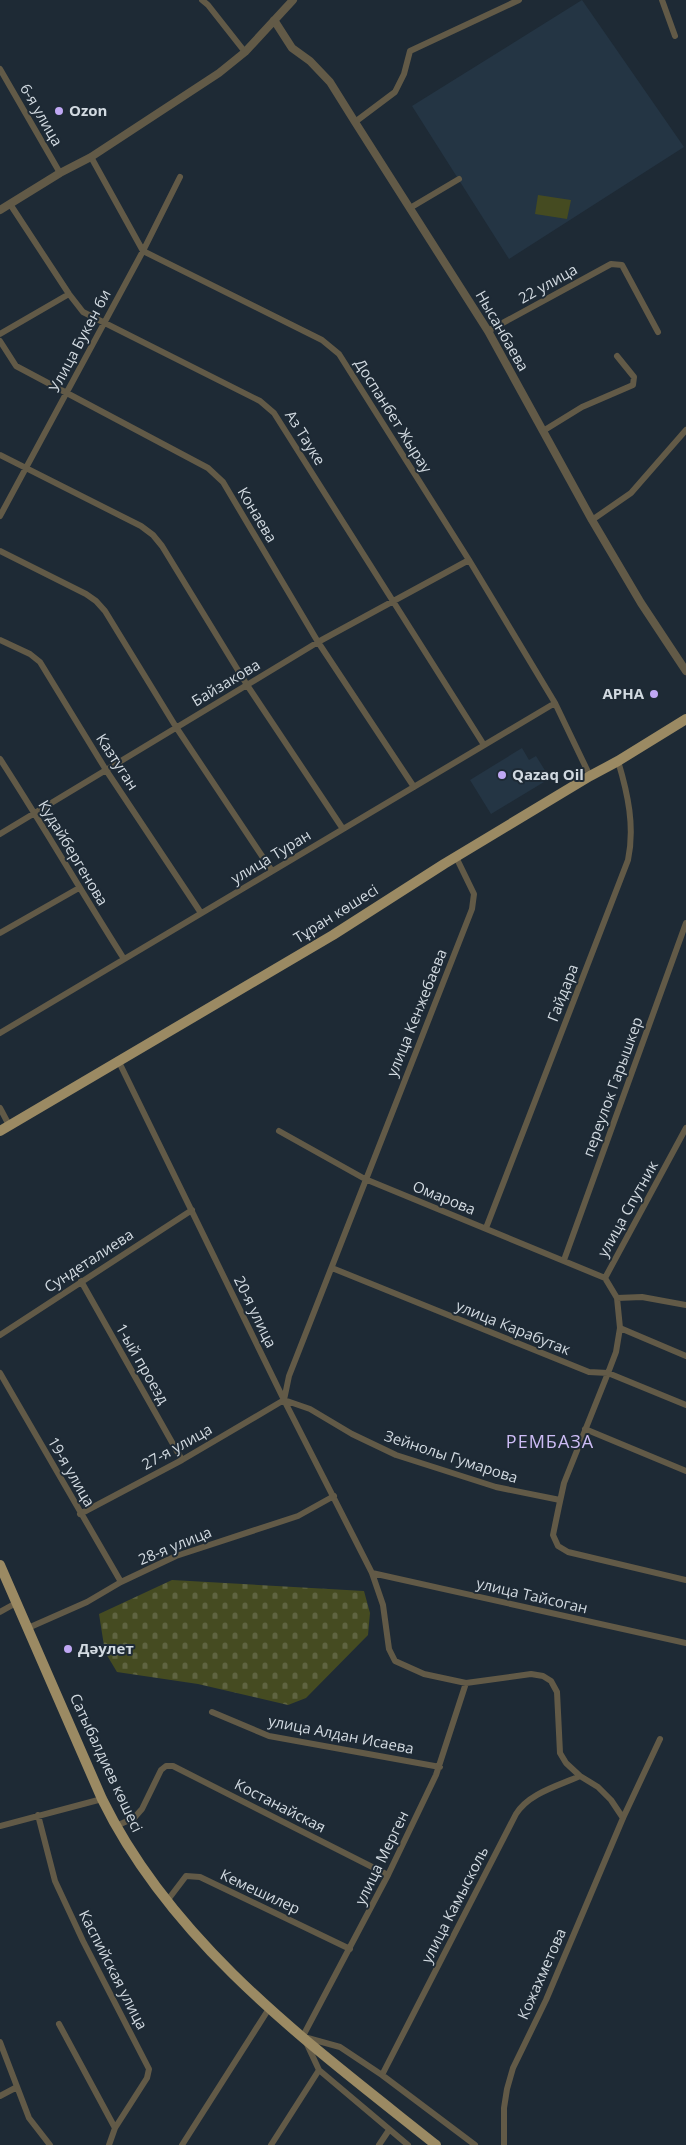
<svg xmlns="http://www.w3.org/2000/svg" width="686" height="2145" font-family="'Open Sans',sans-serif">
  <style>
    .built { fill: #243544 }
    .cemetery { fill: url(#cemetery-stones) }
    .green { fill: #454b21 }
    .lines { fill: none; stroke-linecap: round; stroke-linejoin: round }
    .minor { stroke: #625a47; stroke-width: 6 }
    .tertiary { stroke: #625a47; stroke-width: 8 }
    .primary { stroke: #9b8a63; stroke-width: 10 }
    .poi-dot { fill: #c0a8f4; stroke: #1e2a35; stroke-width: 2 }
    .labels { text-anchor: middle; stroke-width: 4; stroke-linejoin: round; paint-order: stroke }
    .poi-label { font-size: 15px; font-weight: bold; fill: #d2dae1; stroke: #1e2a35; text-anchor: start }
    .street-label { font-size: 15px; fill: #d2dae1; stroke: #1e2a35 }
    .quarter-label { font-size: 18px; letter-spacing: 1px; fill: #cdbcf5; stroke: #1e2a35 }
  </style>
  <defs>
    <pattern id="cemetery-stones" width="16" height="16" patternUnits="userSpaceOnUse" patternTransform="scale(1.25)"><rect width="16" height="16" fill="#454b21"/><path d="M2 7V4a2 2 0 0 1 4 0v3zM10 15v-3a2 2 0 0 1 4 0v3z" fill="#5f6441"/></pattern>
  </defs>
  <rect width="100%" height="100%" fill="#1e2a35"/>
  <!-- built -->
  <path class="built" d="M582,0L684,147L509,259L412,106Z
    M522,748L529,760L536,756L546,772L540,776L544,782L491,814L470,780Z"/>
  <!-- cemetery -->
  <path class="cemetery" d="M172,1580L364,1591L370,1613L368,1635L306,1698L288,1705L198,1684L117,1672L105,1652L99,1614Z"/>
  <!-- green -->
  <path class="green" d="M538,195L571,200L567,219L535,214Z"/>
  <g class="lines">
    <!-- minor -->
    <path class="minor" d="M202,0L208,5L245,52
      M662,0L675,36
      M0,69L60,173
      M355,122L395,92L404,74L410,51L519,0
      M91,157L143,251L322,340L339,354L469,560L555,703L590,776
      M10,204L69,294L83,312L260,401L274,413L484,745
      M410,208L459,179
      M488,331L611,264L622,265L658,332
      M0,334L69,294
      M0,341L16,366L208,468L223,482L318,642L414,787
      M543,431L582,407L633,385L634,377L617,356
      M0,455L141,526L153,535L162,546L247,685L343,829
      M0,516L143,251L180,177
      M592,520L631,493L686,430
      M0,551L86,594L96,601L105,611L176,727L272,871
      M0,640L30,654L40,662L106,770L201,913
      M0,759C43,825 82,893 124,959
      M0,834L318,642L469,560
      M0,933L79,888
      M0,1033L555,703
      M118,1060L284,1400L372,1573L383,1605L389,1649L395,1661L424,1674L466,1683L531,1674L543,1676L551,1681L557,1692L560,1753L566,1763L580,1776L598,1787L611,1800L623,1818
      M0,1108L9,1125
      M279,1131L365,1179L605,1278L617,1298L620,1328L616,1352L608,1373L564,1483L559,1506L553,1535L558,1546L568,1552L686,1580
      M486,1228L628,860C635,827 628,794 618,761
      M564,1260L686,923
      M332,1268L589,1372L608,1373L686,1405
      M605,1278L686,1128
      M81,1281L182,1460
      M617,1298L642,1297L686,1305
      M620,1328L686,1356
      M0,1335L192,1210
      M0,1373L121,1582
      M284,1400L289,1376L472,909L474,894L456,857
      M284,1400L310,1409L352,1434L396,1455L496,1487L560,1500
      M585,1429L686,1471
      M80,1514L182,1460L284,1400
      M372,1573L686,1643
      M0,1612L16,1603
      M28,1628L87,1602L121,1582L176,1556L298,1516L334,1496
      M212,1712L269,1736L440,1767
      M38,1815L55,1881L83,1941L149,2069L147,2078L115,2128
      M0,1826L102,1799
      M116,1826L134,1818L142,1809L161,1770L166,1766H173L388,1875
      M167,1901L186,1876L200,1877L350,1949
      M59,2024L115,2128L109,2145
      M303,2036L388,1875L436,1775L466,1683
      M304,2037L340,2047L382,2075L475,2145
      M0,2042L29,2118L50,2145
      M306,2042L319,2070L408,2145
      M382,2075L516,1814C529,1793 558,1786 580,1776
      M0,2096L17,2087
      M182,2145L270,2007
      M271,2145L319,2070
      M379,2145L389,2130
      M504,2145V2108L507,2089L513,2068L546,2000L623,1818L660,1739"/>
    <!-- tertiary -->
    <path class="tertiary" d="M274,20L292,48L310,61L330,82L355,122L488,331L592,520L641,603L686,671
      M0,210L60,173L91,157L219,73L245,52L293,0"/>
    <!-- primary -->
    <path class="primary" d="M0,1131L333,935L444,864L590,776L618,761L686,719
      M0,1565L102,1799C174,1946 311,2045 436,2145"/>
  </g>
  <!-- markers -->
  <g class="poi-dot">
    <circle cx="59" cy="111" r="5"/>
    <circle cx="654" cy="694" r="5"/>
    <circle cx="502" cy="775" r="5"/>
    <circle cx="68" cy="1649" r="5"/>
  </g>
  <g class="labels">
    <!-- poi labels -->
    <g class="poi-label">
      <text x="69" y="116">Ozon</text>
      <text x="644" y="699" text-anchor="end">АРНА</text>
      <text x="512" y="780">Qazaq Oil</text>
      <text x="78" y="1654">Дәулет</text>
    </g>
    <!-- street labels -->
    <g class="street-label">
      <text transform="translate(41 115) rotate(60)" y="5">6-я улица</text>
      <text transform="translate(548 284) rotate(-29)" y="5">22 улица</text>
      <text transform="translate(502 331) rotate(60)" y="5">Нысанбаева</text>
      <text transform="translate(80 341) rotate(-62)" y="5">Улица Букен би</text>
      <text transform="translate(393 416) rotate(58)" y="5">Доспанбет Жырау</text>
      <text transform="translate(305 438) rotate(58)" y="5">Аз Тауке</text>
      <text transform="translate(257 515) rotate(59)" y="5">Конаева</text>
      <text transform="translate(226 683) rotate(-31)" y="5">Байзакова</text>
      <text transform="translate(117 762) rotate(57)" y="5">Казтуган</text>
      <text transform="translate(73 853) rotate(59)" y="5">Кудайбергенова</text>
      <text transform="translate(271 857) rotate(-31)" y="5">улица Туран</text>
      <text transform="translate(336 914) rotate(-32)" y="5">Тұран көшесі</text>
      <text transform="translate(563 993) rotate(-69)" y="5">Гайдара</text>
      <text transform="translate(417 1013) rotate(-68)" y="5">улица Кенжебаева</text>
      <text transform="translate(613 1087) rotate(-70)" y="5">переулок Гарышкер</text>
      <text transform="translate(444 1198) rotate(22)" y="5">Омарова</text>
      <text transform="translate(628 1209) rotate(-61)" y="5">улица Спутник</text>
      <text transform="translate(89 1261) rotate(-33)" y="5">Сундеталиева</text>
      <text transform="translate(255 1312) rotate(64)" y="5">20-я улица</text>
      <text transform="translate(513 1328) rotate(22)" y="5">улица Карабутак</text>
      <text transform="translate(142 1364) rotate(60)" y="5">1-ый проезд</text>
      <text transform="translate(177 1447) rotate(-29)" y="5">27-я улица</text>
      <text transform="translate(451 1457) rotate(18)" y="5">Зейнолы Гумарова</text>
      <text transform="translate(71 1472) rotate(60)" y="5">19-я улица</text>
      <text transform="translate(175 1546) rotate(-22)" y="5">28-я улица</text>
      <text transform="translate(532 1596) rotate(13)" y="5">улица Тайсоган</text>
      <text transform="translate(341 1735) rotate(11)" y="5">улица Алдан Исаева</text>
      <text transform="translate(106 1763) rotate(65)" y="5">Сатыбалдиев көшесі</text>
      <text transform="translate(280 1806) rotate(27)" y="5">Костанайская</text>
      <text transform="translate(382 1858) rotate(-64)" y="5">улица Мерген</text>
      <text transform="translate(260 1892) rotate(25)" y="5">Кемешилер</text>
      <text transform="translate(455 1905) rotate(-63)" y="5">улица Камысколь</text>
      <text transform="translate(113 1970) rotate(63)" y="5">Каспийская улица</text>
      <text transform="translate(542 1974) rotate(-66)" y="5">Кожахметова</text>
    </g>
    <!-- quarter labels -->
    <g class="quarter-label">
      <text x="550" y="1448">РЕМБАЗА</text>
    </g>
  </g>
</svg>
